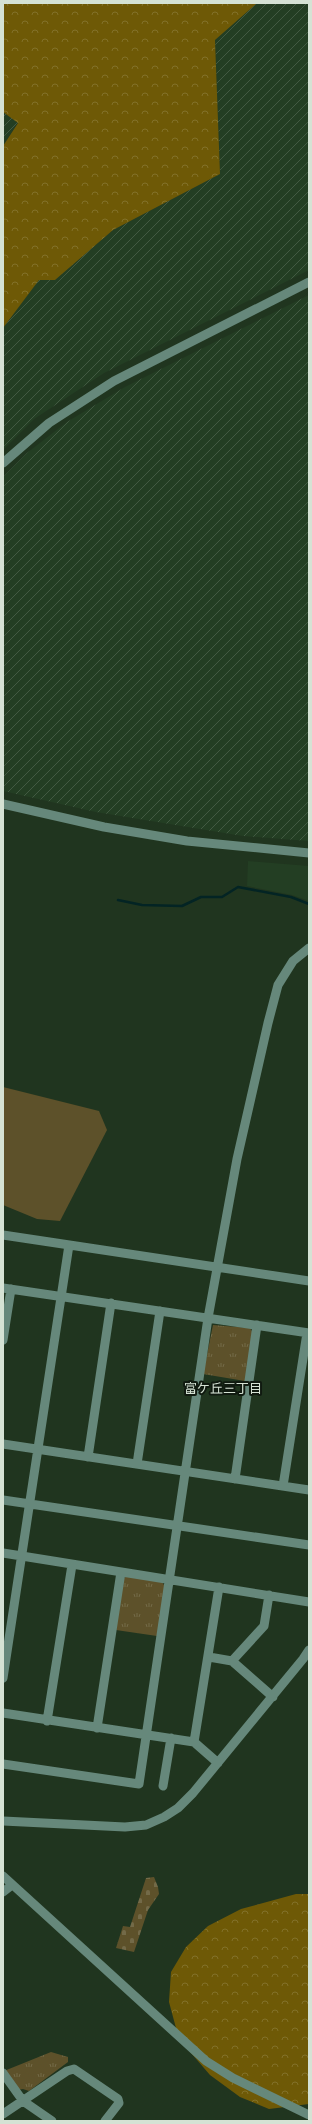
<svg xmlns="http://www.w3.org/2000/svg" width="312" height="2124" font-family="Roboto,'Noto Sans JP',sans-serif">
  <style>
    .built { fill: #233e23 }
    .industrial { fill: url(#industrial-furrows) }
    .green { fill: #5d512a }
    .forest { fill: url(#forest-crowns) }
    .cemetery { fill: url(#cemetery-stones) }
    .park { fill: url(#park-tufts) }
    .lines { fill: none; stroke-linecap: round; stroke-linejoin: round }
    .stream { stroke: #032424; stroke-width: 2.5 }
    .minor { stroke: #66887b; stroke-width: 9 }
    .labels { text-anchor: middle; stroke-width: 4; stroke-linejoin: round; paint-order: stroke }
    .neighbourhood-label { font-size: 13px; fill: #d5e2d4; stroke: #101a10 }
  </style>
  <defs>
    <pattern id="industrial-furrows" width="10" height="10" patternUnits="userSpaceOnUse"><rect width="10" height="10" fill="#233e23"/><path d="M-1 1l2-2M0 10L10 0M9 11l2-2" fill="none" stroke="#425a42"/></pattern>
    <pattern id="forest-crowns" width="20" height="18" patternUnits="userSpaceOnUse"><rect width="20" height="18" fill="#6e5906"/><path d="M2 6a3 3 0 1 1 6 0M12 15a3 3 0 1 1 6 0" fill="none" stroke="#827129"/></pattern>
    <pattern id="cemetery-stones" width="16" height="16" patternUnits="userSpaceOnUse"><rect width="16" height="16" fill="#5d512a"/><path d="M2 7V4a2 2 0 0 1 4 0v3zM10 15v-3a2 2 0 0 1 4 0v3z" fill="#736a48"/></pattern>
    <pattern id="park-tufts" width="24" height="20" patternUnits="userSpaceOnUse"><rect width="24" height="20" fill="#5d512a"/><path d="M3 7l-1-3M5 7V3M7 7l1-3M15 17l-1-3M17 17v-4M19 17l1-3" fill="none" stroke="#736a48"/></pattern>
  </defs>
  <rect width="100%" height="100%" fill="#20351f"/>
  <!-- built -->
  <path class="built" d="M248,861L309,866V901L292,895L247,886Z"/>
  <!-- industrial -->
  <path class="industrial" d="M257,3H309V270L104,373L34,419L3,450V328L39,280H55L113,230L220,174L215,40Z
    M3,112L18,122L3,146Z
    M309,295V841L243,836L96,812L3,791V477L27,453L67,422L125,387Z"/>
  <!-- green -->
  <path class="green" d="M3,1087L99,1111L107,1130L60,1221L37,1219L3,1205Z"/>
  <!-- forest -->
  <path class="forest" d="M3,3H257L215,40L220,174L113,230L55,280H39L3,328V146L18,123L3,112Z
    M296,1894H309V2104L269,2109L240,2097L210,2075L179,2039L169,2002L171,1972L186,1947L208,1926L241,1909Z"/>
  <!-- cemetery -->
  <path class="cemetery" d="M154,1877L158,1887L159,1894L148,1910L134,1952L116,1948L123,1926L130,1927L146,1878Z"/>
  <!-- park -->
  <path class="park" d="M213,1325L250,1328L253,1333L245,1381L203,1374Z
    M128,1575L162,1582L166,1588L157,1636L116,1630L123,1579Z
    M51,2052L68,2057V2062L29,2091L23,2089L17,2090L4,2071Z"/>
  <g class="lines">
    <!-- stream -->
    <path class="stream" d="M118,900L142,905L182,906L201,897H222L238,887L291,897L309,904"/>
    <!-- minor -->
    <path class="minor" d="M3,463L49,423L114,381L309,282
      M3,804L104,827L187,841L309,853
      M3,1235L309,1281
      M3,1288L309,1333
      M3,1340L11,1289
      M3,1444L309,1490
      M88,1457L111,1303
      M137,1464L160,1311
      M235,1479L257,1325
      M283,1486L307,1333
      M3,1500L309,1545
      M3,1553L309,1602
      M209,1657L232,1661L273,1697
      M232,1661L264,1626L269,1595
      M3,1678L69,1245
      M3,1713L194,1742L218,1763
      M47,1721L72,1565
      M97,1728L121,1572
      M194,1742L219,1587
      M3,1764L139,1784L208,1318L237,1159L268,1023L278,985L293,961L309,948
      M163,1786L171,1738
      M3,1821L125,1827L146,1825L164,1817L178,1808L193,1793L303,1659L309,1650
      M3,1876L206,2061L233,2078L309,2115
      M3,1892L12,1885
      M3,2073L23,2101L52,2121
      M3,2114L67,2071L74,2069L118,2099L119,2103L105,2121"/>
  </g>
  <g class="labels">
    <!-- neighbourhood labels -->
    <g class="neighbourhood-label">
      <text x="223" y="1393">富ケ丘三丁目</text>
    </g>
  </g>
  <!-- border -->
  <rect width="312" height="2124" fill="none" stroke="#d5e2d4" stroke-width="8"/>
</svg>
